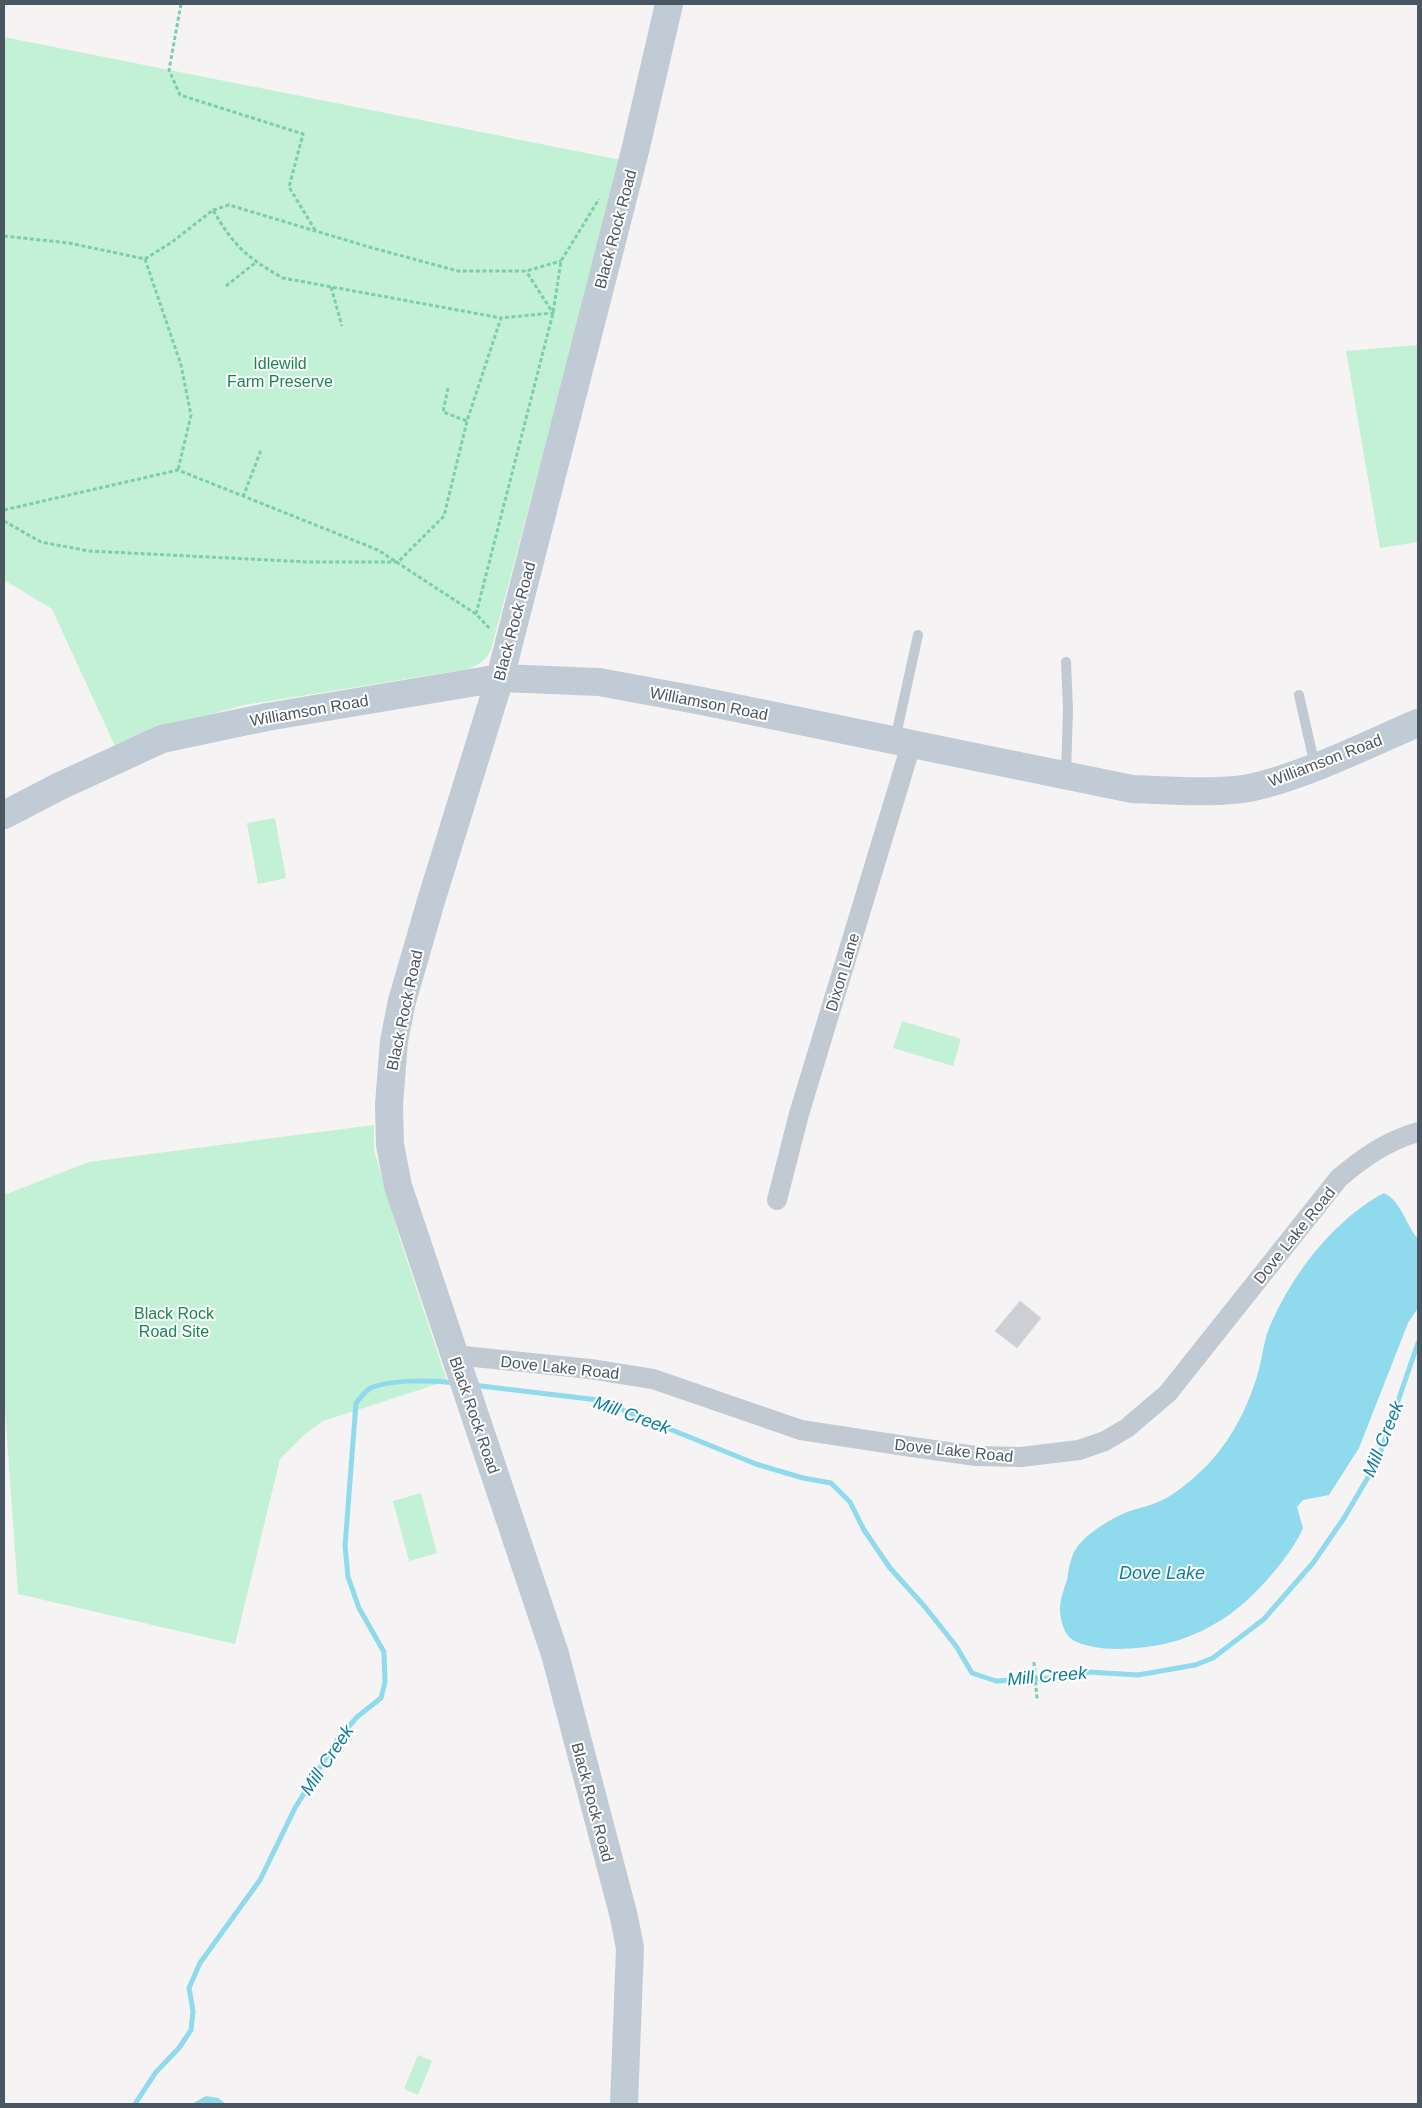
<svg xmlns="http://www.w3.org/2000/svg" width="1422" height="2108" font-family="Arial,sans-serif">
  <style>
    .green { fill: #c3f1d5 }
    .water { fill: #90daee }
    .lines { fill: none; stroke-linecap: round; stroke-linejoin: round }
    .stream { stroke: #90daee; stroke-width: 5 }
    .building { fill: #cdcfd5; stroke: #d7d9de }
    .path { stroke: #7ad0a6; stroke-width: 3; stroke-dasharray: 4 2.5; stroke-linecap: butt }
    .lane { stroke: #c1cad2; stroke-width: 10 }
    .street { stroke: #c1cad2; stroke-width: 20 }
    .secondary { stroke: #c1cbd6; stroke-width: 28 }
    .labels { text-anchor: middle; stroke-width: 4; stroke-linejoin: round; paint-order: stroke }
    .street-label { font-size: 16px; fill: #4a5661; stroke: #fff }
    .park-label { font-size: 16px; fill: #17864f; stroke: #fff }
    .water-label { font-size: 18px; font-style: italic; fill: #0c7c9b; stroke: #fff }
  </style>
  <rect width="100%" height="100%" fill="#f5f3f3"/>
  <!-- green -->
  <path class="green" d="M4,37L621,160L492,646C488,659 480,664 468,669L244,705L170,726L115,746L52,609L4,580Z
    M1418,345V542L1380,548L1346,351Z
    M275,818L286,878L258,884L247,823Z
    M902,1021L961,1039L953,1066L893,1048Z
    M374,1125V1150L399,1236L447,1381L323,1421L305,1434L280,1459L235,1644L18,1594L4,1396V1195L89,1162Z
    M421,1493L437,1553L409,1561L393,1501Z
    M418,2055L432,2061L418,2095L404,2089Z"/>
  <!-- water -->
  <path class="water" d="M1384,1193C1401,1201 1406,1225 1418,1239V1308L1408,1323L1359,1448L1329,1495L1303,1500L1297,1507L1303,1528C1290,1558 1251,1601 1223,1619C1213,1625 1203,1631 1192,1635C1165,1648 1100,1656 1073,1640C1064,1635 1060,1619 1060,1609C1060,1600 1064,1589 1067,1580C1068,1572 1070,1562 1073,1554C1082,1535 1109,1520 1127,1512C1141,1507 1155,1505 1168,1497C1183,1488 1199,1474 1211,1461C1233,1437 1249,1404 1258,1373C1262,1359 1263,1345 1268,1331C1289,1278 1333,1220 1384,1193Z
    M206,2096L218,2098L226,2104H192Z"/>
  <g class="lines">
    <!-- stream -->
    <path class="stream" d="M473,1385L598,1400L756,1464L803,1478L831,1483L850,1502L864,1530L890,1568L925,1607L956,1646L972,1673L996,1681L1051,1678L1089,1672L1138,1675L1195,1665L1213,1658L1264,1619L1313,1563L1344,1518L1377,1462L1418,1343
      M135,2104L156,2072L179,2048L191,2030L193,2011L189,1988L200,1963L260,1880L295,1808L337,1740L357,1717L381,1698L385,1682L384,1652L359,1608L348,1577L345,1546L356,1403C360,1399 364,1392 369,1389C387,1379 435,1380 455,1383"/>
  </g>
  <!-- building -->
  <path class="building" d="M1020,1301L1041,1318L1017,1348L995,1331Z"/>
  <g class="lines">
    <!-- path -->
    <path class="path" d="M181,4L169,70L180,95L303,134L289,187L315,230
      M213,210L229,205L369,247L458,271H526L561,261
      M4,236L69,243L145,259L172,242L213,210C233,245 247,258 283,278L501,318
      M145,259L181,365L191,415L178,470
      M226,286L255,263
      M331,287L342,326
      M448,388L443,412L467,421
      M243,497L261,450
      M4,510L178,470L378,550L476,614L490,629
      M4,521L41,542L89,551L309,562H398L444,516L467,421L501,318L553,313L526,271
      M476,614L553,313L561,261L599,199
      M1034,1662L1037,1699"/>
    <!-- lane -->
    <path class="lane" d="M1299,695L1315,766
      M895,740L918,635
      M1066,773L1068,710L1066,662"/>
    <!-- street -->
    <path class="street" d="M777,1200L799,1114L911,745
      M455,1355L590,1369L653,1379L801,1430L912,1447L976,1456L1021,1457L1079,1450L1105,1441L1127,1428L1168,1393L1339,1178C1364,1157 1387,1141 1418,1132"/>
    <!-- secondary -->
    <path class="secondary" d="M4,815L60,786L162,739L267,717L500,678L599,682L702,701L1132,789C1168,790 1224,795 1258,786C1313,772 1366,745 1418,723
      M624,2104L630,1948L624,1917L555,1654L398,1186L390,1145L389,1105L394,1041L402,1001L431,901L500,678L635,151L669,4"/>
  </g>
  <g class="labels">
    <!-- street labels -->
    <g class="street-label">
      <text transform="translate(615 229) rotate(-75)" y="6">Black Rock Road</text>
      <text transform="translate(514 621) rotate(-75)" y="6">Black Rock Road</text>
      <text transform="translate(709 703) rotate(11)" y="6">Williamson Road</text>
      <text transform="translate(309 710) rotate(-10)" y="6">Williamson Road</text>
      <text transform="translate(1325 760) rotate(-21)" y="6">Williamson Road</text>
      <text transform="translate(842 972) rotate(-73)" y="6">Dixon Lane</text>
      <text transform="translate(404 1010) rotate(-78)" y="6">Black Rock Road</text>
      <text transform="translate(1294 1235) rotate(-51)" y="6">Dove Lake Road</text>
      <text transform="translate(560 1367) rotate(6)" y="6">Dove Lake Road</text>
      <text transform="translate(475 1415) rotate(71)" y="6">Black Rock Road</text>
      <text transform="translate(954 1450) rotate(6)" y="6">Dove Lake Road</text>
      <text transform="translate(593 1802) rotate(75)" y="6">Black Rock Road</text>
    </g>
    <!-- park labels -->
    <g class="park-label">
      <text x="280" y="369">Idlewild<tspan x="280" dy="18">Farm Preserve</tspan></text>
      <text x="174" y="1319">Black Rock<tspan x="174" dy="18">Road Site</tspan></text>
    </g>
    <!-- water labels -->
    <g class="water-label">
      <text transform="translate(632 1415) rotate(20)" y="6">Mill Creek</text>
      <text transform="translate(1383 1439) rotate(-68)" y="6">Mill Creek</text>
      <text x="1162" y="1579">Dove Lake</text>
      <text transform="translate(1047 1676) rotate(-5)" y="6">Mill Creek</text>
      <text transform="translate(327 1760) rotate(-56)" y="6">Mill Creek</text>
    </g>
  </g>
  <!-- border -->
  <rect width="1422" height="2108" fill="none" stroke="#4a5661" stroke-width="10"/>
</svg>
